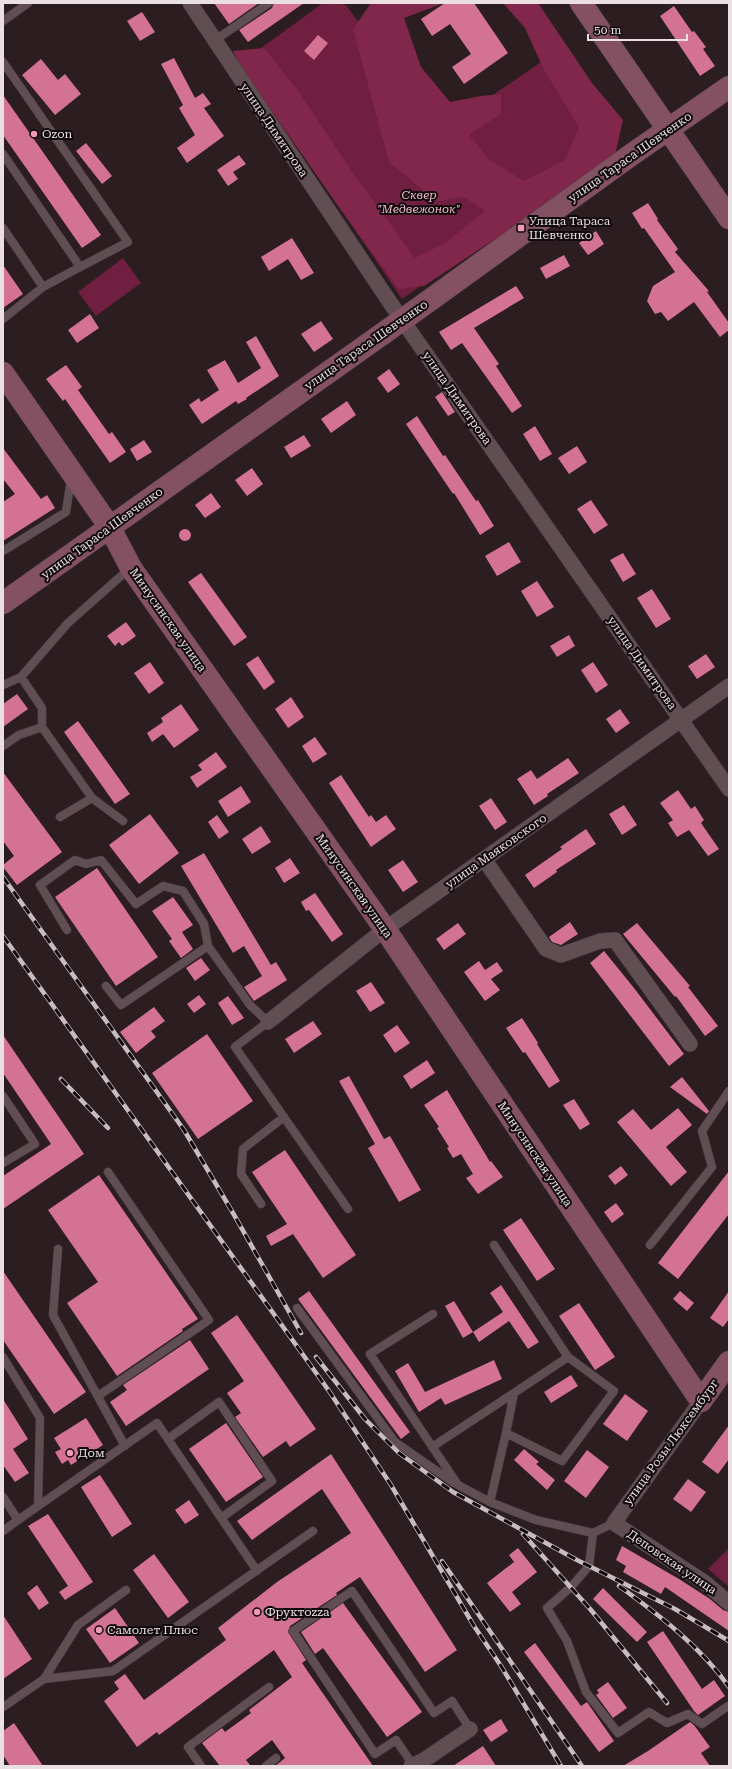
<svg xmlns="http://www.w3.org/2000/svg" width="732" height="1769" font-family="'Roboto Serif',serif">
  <style>
    .green { fill: #701f40 }
    .forest { fill: #80274b }
    .building { fill: #d47293 }
    .lines { fill: none; stroke-linecap: round; stroke-linejoin: round }
    .lane-casing { stroke: #473b3f; stroke-width: 9 }
    .street-casing { stroke: #473b3f; stroke-width: 16 }
    .secondary-casing { stroke: #473b3f; stroke-width: 23 }
    .lane { stroke: #604e53; stroke-width: 8 }
    .street { stroke: #604e53; stroke-width: 15 }
    .secondary { stroke: #845163; stroke-width: 22 }
    .rail-casing { stroke: #c7bcbf; stroke-width: 4.5 }
    .rail { stroke: #10090b; stroke-width: 3; stroke-dasharray: 9; stroke-linecap: butt }
    .poi-dot { fill: #f09ab5; stroke: #10090b; stroke-width: 1.5 }
    .labels { text-anchor: middle; stroke-width: 4; stroke-linejoin: round; paint-order: stroke }
    .street-label { font-size: 12px; fill: #eadfe2; stroke: #10090b }
    .poi-label { font-size: 12px; fill: #eadfe2; stroke: #10090b; text-anchor: start }
    .park-label { font-size: 12px; font-style: italic; fill: #f2becd; stroke: #10090b }
  </style>
  <rect width="100%" height="100%" fill="#2c1d21"/>
  <!-- green -->
  <path class="green" d="M323,3H341L347,6L436,134L547,58L609,150L402,299L242,62Z
    M123,258L141,283L96,316L78,292Z
    M729,1548V1587L708,1569Z"/>
  <!-- forest -->
  <path class="forest" d="M371,3H444L404,18L421,67L450,102L481,96L501,94V114L469,135L490,160L524,181L565,160L579,127L544,70L525,28L503,3H538L592,83L623,120L614,160L424,286L399,289L360,237L240,66L233,51L264,48L297,89L353,173L415,258L445,243L485,211L464,197L436,201L389,162L353,29Z"/>
  <!-- building -->
  <path class="building" d="M214,3H259L229,24Z
    M274,3H304L248,42L239,30L272,8Z
    M445,3H474L508,53L464,84L452,67L471,54L450,24L432,36L421,19Z
    M674,6L692,32L694,31L706,47L703,49L715,66L700,76L660,16Z
    M142,12L155,32L140,41L127,21Z
    M318,35L328,43L314,60L304,51Z
    M174,58L195,98L203,93L211,104L204,108L224,136L187,163L177,148L195,135L179,108L183,105L161,64Z
    M41,59L58,80L65,74L81,94L55,115L22,75Z
    M3,95L101,235L82,248L3,135Z
    M86,143L112,176L102,184L76,151Z
    M239,155L246,164L233,172L238,179L228,186L217,170Z
    M648,203L658,219L657,220L678,249L675,252L709,291L707,292L729,323V330L720,337L694,302L668,321L661,312L655,314L647,301L653,286L675,272L644,228L642,229L632,213Z
    M596,231L604,244L588,255L579,243Z
    M292,238L314,273L301,280L288,259L269,271L261,257Z
    M564,255L570,266L546,279L540,268Z
    M3,265L23,294L3,308Z
    M516,286L524,298L474,328L499,364L496,366L522,406L512,413L462,343L451,350L439,332Z
    M90,314L99,328L77,343L68,330Z
    M321,321L333,339L314,352L301,334Z
    M256,336L279,376L246,398L247,399L238,404L236,401L202,424L189,405L199,398L201,402L219,390L207,370L225,360L238,383L261,368L246,342Z
    M66,365L82,387L78,390L109,434L112,432L126,452L110,463L65,399L63,401L46,379Z
    M389,369L400,384L388,393L377,378Z
    M442,392L455,412L448,416L435,397Z
    M347,401L356,415L331,433L321,419Z
    M417,416L443,456L445,455L476,501L478,500L494,526L480,535L454,493L453,494L406,424Z
    M535,426L552,454L540,461L523,434Z
    M304,435L311,446L291,458L284,447Z
    M144,440L152,452L137,461L130,449Z
    M577,446L587,462L569,474L558,458Z
    M3,448L41,499L47,495L55,508L3,541V502L15,494L3,479Z
    M252,468L263,484L247,496L235,480Z
    M211,493L221,507L205,518L195,505Z
    M591,500L608,525L594,534L577,509Z
    M179 535a6 6 0 1 1 12 0a6 6 0 1 1-12 0Z
    M509,542L521,562L497,576L485,556Z
    M623,553L636,574L623,582L610,560Z
    M201,573L247,637L234,646L188,582Z
    M537,581L554,607L537,617L521,591Z
    M652,589L671,619L656,628L637,598Z
    M126,622L136,636L122,646L119,642L115,646L107,636Z
    M569,635L575,646L557,657L550,646Z
    M706,654L715,667L697,679L688,666Z
    M258,656L275,682L264,690L246,664Z
    M150,662L164,683L149,694L134,673Z
    M593,662L608,685L596,693L581,670Z
    M17,694L28,709L3,727V704Z
    M291,697L304,717L288,728L275,709Z
    M181,704L199,730L174,748L163,734L152,742L147,733L163,722L161,718Z
    M620,709L630,723L616,733L606,719Z
    M78,721L130,794L115,804L64,732Z
    M315,737L327,754L313,763L302,746Z
    M216,752L227,767L197,788L190,777L202,770L198,765Z
    M568,758L579,773L547,794L548,796L534,805L517,779L531,770L537,779Z
    M3,772L62,852L17,885L3,867V865L14,856L3,841Z
    M341,775L369,817L371,815L376,822L386,815L396,829L371,847L329,783Z
    M241,786L251,802L228,817L218,801Z
    M678,790L691,809L695,806L704,820L701,823L719,849L708,856L689,830L677,837L668,823L673,820L660,803Z
    M491,798L507,822L495,830L479,806Z
    M624,805L637,825L622,835L609,814Z
    M150,814L179,853L139,884L109,845Z
    M217,815L229,832L219,839L208,822Z
    M261,826L271,842L252,854L242,839Z
    M586,829L596,844L556,870L557,872L534,888L525,875L562,849L560,847Z
    M204,853L271,965L276,962L287,980L254,1001L244,987L262,976L244,946L233,953L181,866Z
    M290,858L300,873L284,883L275,868Z
    M403,860L418,882L403,892L388,870Z
    M97,868L158,957L116,986L55,897Z
    M315,893L343,934L332,942L309,910L306,911L301,902Z
    M173,897L193,925L182,932L193,949L181,958L169,941L172,939L152,911Z
    M570,922L578,934L561,945L552,942L549,937Z
    M458,923L466,934L444,950L436,939Z
    M637,923L690,986L688,987L718,1026L705,1036L676,996L675,997L623,934Z
    M604,951L634,988L684,1054L669,1066L590,963Z
    M201,958L210,970L195,981L186,968Z
    M479,961L485,970L497,962L503,971L491,979L500,990L485,1001L464,972Z
    M371,982L385,1003L370,1012L356,991Z
    M199,995L206,1004L194,1013L187,1004Z
    M228,996L244,1018L232,1025L218,1003Z
    M154,1007L165,1021L151,1031L156,1037L136,1053L120,1032Z
    M522,1018L538,1043L537,1044L560,1081L549,1088L525,1052L523,1053L506,1028Z
    M313,1021L322,1034L294,1053L285,1039Z
    M397,1025L410,1043L395,1053L383,1035Z
    M207,1034L253,1101L198,1139L152,1073Z
    M3,1035L84,1154L3,1209V1176L51,1144L3,1073Z
    M427,1060L435,1073L411,1089L403,1076Z
    M349,1076L384,1139L390,1136L421,1190L399,1202L368,1148L375,1144L339,1081Z
    M682,1077L709,1111L707,1114L670,1087Z
    M447,1090L490,1162L491,1161L503,1177L478,1194L466,1178L473,1174L461,1154L453,1158L447,1148L449,1147L437,1128L439,1127L424,1105Z
    M574,1099L590,1124L580,1130L563,1105Z
    M678,1108L692,1125L666,1147L687,1172L671,1186L617,1122L633,1109L651,1130Z
    M285,1150L356,1255L323,1278L293,1234L271,1246L266,1236L287,1224L252,1172Z
    M621,1166L628,1175L615,1185L608,1176Z
    M729,1171V1214L678,1279L658,1263Z
    M99,1175L198,1319L182,1329L183,1331L117,1376L67,1303L98,1282L48,1210Z
    M616,1203L624,1214L612,1223L604,1212Z
    M521,1218L555,1269L537,1281L503,1230Z
    M3,1271L86,1392L54,1414L3,1340Z
    M501,1285L539,1342L528,1349L509,1321L479,1342L473,1332L503,1312L490,1293Z
    M309,1291L410,1432L401,1439L298,1299Z
    M680,1291L694,1303L687,1311L673,1299Z
    M729,1291V1319L723,1327L710,1318Z
    M454,1301L473,1332L463,1338L445,1306Z
    M579,1303L615,1357L595,1370L559,1316Z
    M237,1315L316,1429L290,1447L286,1441L263,1457L235,1417L241,1413L227,1393L244,1381L211,1333Z
    M190,1340L209,1369L126,1426L110,1402L127,1390L123,1385Z
    M494,1360L502,1379L445,1405L441,1398L419,1412L395,1371L408,1363L425,1392Z
    M571,1375L578,1386L551,1403L544,1392Z
    M625,1394L648,1411L627,1441L603,1424Z
    M3,1399L28,1439L13,1449L29,1473L15,1482L3,1465Z
    M86,1418L103,1445L71,1465L68,1460L62,1464L55,1452L61,1449L54,1438Z
    M226,1423L263,1477L226,1502L189,1449Z
    M729,1425V1459L718,1474L702,1462Z
    M524,1449L539,1462L536,1464L555,1480L547,1490L514,1460Z
    M587,1450L609,1467L586,1498L564,1481Z
    M331,1454L457,1650L425,1672L360,1577L336,1593L337,1595L290,1626L288,1632L306,1660L302,1663L373,1766H275L285,1758L272,1740L246,1760L251,1766H220L202,1743L222,1728L225,1732L251,1713L249,1710L292,1677L274,1650L159,1735L157,1732L137,1747L104,1701L119,1689L114,1682L125,1674L144,1700L226,1640L218,1628L277,1582L351,1533L322,1489L252,1540L237,1521Z
    M100,1475L132,1524L112,1537L81,1487Z
    M688,1479L706,1492L691,1512L673,1499Z
    M189,1500L199,1515L185,1524L175,1510Z
    M48,1514L93,1582L65,1600L59,1592L68,1586L28,1526Z
    M622,1546L679,1579L710,1599L723,1610L729,1612V1631L665,1587L661,1594L623,1572L626,1566L616,1560Z
    M518,1548L537,1572L512,1592L521,1604L510,1612L487,1583L514,1562L509,1555Z
    M154,1554L189,1602L168,1618L133,1570Z
    M37,1585L49,1603L39,1610L27,1593Z
    M603,1588L647,1632L637,1642L593,1599Z
    M343,1603L422,1712L387,1737L323,1648L315,1654L301,1632Z
    M115,1608L139,1643L110,1663L86,1629Z
    M3,1615L32,1659L3,1679Z
    M663,1631L702,1689L714,1680L725,1696L698,1715L694,1711L647,1642Z
    M535,1643L581,1706L587,1702L614,1741L599,1752L524,1652Z
    M608,1682L627,1708L613,1718L596,1695L599,1693L597,1690Z
    M501,1719L508,1731L491,1742L483,1730Z
    M690,1722L694,1725L710,1747L701,1753L710,1766H623L648,1751Z
    M14,1723L43,1766H10L3,1755V1731Z
    M483,1746L496,1766H453Z"/>
  <g class="lines">
    <!-- lane casing -->
    <g class="lane-casing">
      <path id="lane" d="M3,21L28,3
        M214,41L269,3
        M3,62L128,242L80,267
        M3,154L80,267L43,287L3,319
        M3,228L43,287
        M3,551L66,512L71,479
        M21,677L42,708V727L92,798L123,821
        M3,685L21,677L68,623L130,568
        M3,746L19,735L42,727
        M60,817L92,798
        M67,930L40,885L75,860L86,864L101,860L136,904L163,886L183,891L204,924L208,946L250,1005L268,1022L235,1047L348,1209
        M106,986L121,1005L208,946
        M3,1096L35,1144L3,1163
        M261,1204L241,1174L243,1149L284,1117
        M650,1245L712,1167L702,1131L729,1091
        M58,1249L53,1315L125,1446
        M297,1308L395,1442L454,1483
        M433,1314L370,1354L458,1485L490,1502L536,1520L593,1533L614,1523
        M3,1357L40,1418L38,1506
        M98,1396L209,1320L108,1172
        M506,1433L562,1461L614,1391L568,1357
        M168,1439L219,1402L272,1481L221,1518
        M432,1447L514,1393
        M3,1497L18,1520L3,1531
        M490,1502L506,1433L514,1393L568,1357L494,1245
        M18,1520L157,1423L257,1571
        M593,1533L589,1566L571,1587L547,1608L567,1641L586,1692L618,1733L649,1712L667,1723L688,1714L702,1724L728,1706
        M44,1679L78,1625L126,1590
        M3,1707L44,1679L113,1671L313,1531
        M413,1765L396,1740L375,1754L293,1631L352,1591L434,1713L452,1701L470,1729
        M201,1766L188,1747L269,1687
        M266,1766L276,1758"/>
    </g>
    <!-- street casing -->
    <g class="street-casing">
      <path id="street" d="M190,3L389,301L729,789
        M484,859L546,949L561,955L600,941L615,940L690,1044
        M268,1022L385,929L729,686
        M701,1401L614,1523L704,1582L729,1603
        M411,1766L424,1760L470,1729"/>
    </g>
    <!-- secondary casing -->
    <g class="secondary-casing">
      <path id="secondary" d="M581,3L729,218
        M3,373L109,526L131,568L385,929L701,1401L729,1362
        M3,603L419,308L631,155L729,87"/>
    </g>
    <!-- lane -->
    <use href="#lane" class="lane"/>
    <!-- street -->
    <use href="#street" class="street"/>
    <!-- secondary -->
    <use href="#secondary" class="secondary"/>
    <!-- rail casing -->
    <g class="rail-casing">
      <path id="rail" d="M3,877L184,1130L233,1213L301,1333
        M3,936L329,1391L391,1485L474,1626L501,1666L561,1766
        M61,1079L108,1128
        M316,1357L365,1419L399,1453L453,1492L577,1560L675,1609L729,1641
        M523,1534L591,1610L667,1703
        M442,1561L582,1766
        M619,1586C659,1615 700,1646 729,1687"/>
    </g>
    <!-- rail -->
    <use href="#rail" class="rail"/>
  </g>
  <!-- markers -->
  <g class="poi-dot">
    <circle cx="34" cy="134" r="4"/>
    <rect x="517" y="224" width="8" height="8" rx="2"/>
    <circle cx="70" cy="1453" r="4"/>
    <circle cx="257" cy="1612" r="4"/>
    <circle cx="99" cy="1630" r="4"/>
  </g>
  <g class="labels">
    <!-- street labels -->
    <g class="street-label">
      <text transform="translate(274 130) rotate(56)" y="4">улица Димитрова</text>
      <text transform="translate(630 157) rotate(-35)" y="4">улица Тараса Шевченко</text>
      <text transform="translate(366 345) rotate(-35)" y="4">улица Тараса Шевченко</text>
      <text transform="translate(457 398) rotate(55)" y="4">улица Димитрова</text>
      <text transform="translate(102 533) rotate(-36)" y="4">улица Тараса Шевченко</text>
      <text transform="translate(168 620) rotate(55)" y="4">Минусинская улица</text>
      <text transform="translate(642 663) rotate(55)" y="4">улица Димитрова</text>
      <text transform="translate(496 851) rotate(-35)" y="4">улица Маяковского</text>
      <text transform="translate(354 886) rotate(55)" y="4">Минусинская улица</text>
      <text transform="translate(535 1154) rotate(56)" y="4">Минусинская улица</text>
      <text transform="translate(671 1442) rotate(-54)" y="4">улица Розы Люксембург</text>
      <text transform="translate(672 1562) rotate(34)" y="4">Деповская улица</text>
    </g>
    <!-- poi labels -->
    <g class="poi-label">
      <text x="42" y="138">Ozon</text>
      <text x="529" y="225">Улица Тараса<tspan x="529" dy="14">Шевченко</tspan></text>
      <text x="78" y="1457">Дом</text>
      <text x="265" y="1616">Фруктоzzа</text>
      <text x="107" y="1634">Самолет Плюс</text>
    </g>
    <!-- park labels -->
    <g class="park-label">
      <text x="419" y="199">Сквер<tspan x="419" dy="14">"Медвежонок"</tspan></text>
    </g>
  </g>
  <!-- border -->
  <rect width="732" height="1769" fill="none" stroke="#eadfe2" stroke-width="8"/>
  <!-- scale -->
  <path d="M588 34v6h99v-6" fill="none" stroke="#eadfe2" stroke-width="2"/>
  <text x="594" y="34" font-size="12" fill="#eadfe2" stroke="#10090b" stroke-width="3" paint-order="stroke">50 m</text>
</svg>
